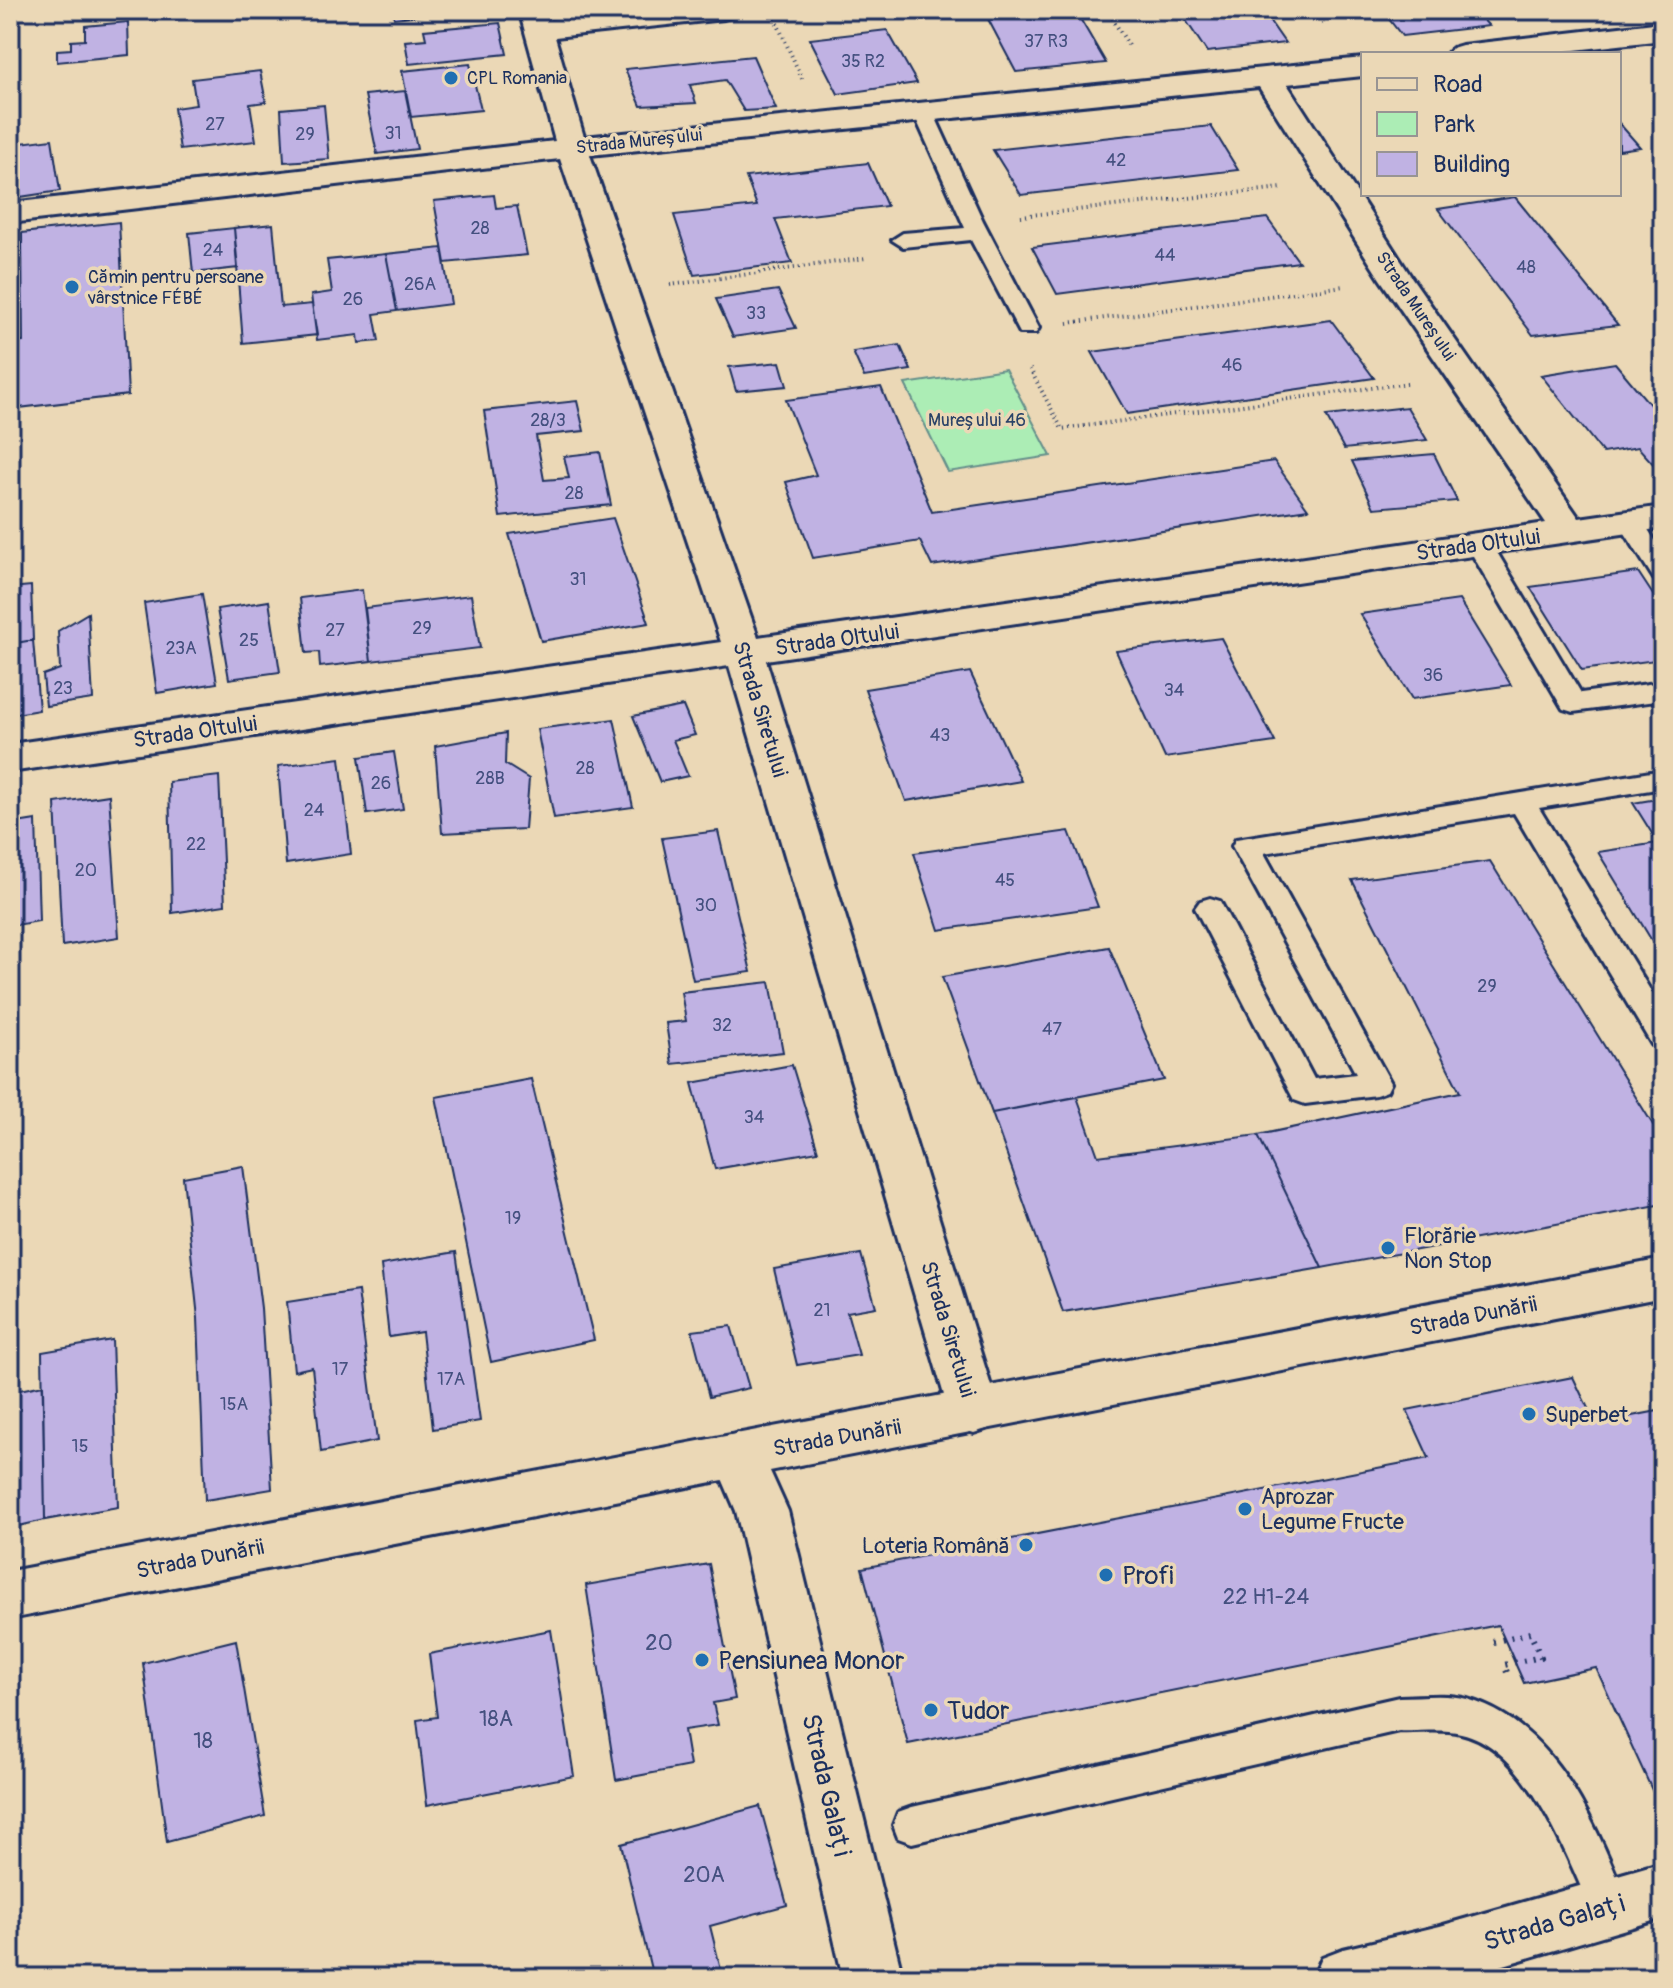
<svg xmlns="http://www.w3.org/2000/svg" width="1673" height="1988" font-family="Pangolin,sans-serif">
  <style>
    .green { fill: #acedb5; stroke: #648e8a; stroke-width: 2 }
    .building { fill: #c0b2e3; stroke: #1b2f5e; stroke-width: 2 }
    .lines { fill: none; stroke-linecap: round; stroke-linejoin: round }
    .service-casing { stroke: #1b2f5e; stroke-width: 6 }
    .minor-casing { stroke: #1b2f5e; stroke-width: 6 }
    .tertiary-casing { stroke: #1b2f5e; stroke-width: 6 }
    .path-far1 { stroke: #1b2f5e; stroke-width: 4; stroke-dasharray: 1 4; stroke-linecap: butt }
    .path { stroke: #1b2f5e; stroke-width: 6; stroke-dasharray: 2 7; stroke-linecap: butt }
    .service { fill: #ebd8b6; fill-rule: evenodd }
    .minor { fill: #ebd8b6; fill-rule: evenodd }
    .tertiary { fill: #ebd8b6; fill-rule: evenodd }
    .poi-dot { fill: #1f6fb2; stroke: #ebd8b6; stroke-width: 3 }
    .labels { text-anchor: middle; stroke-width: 7; stroke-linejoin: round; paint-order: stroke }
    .number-label { font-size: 18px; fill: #44507f }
    .far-poi-label { font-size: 18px; fill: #1b2f5e; stroke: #ebd8b6; text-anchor: start }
    .far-street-label { font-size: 18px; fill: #1b2f5e; stroke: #ebd8b6 }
    .far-park-label { font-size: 18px; fill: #2a4267; stroke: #ebd8b6 }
    .street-label { font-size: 22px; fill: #1b2f5e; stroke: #ebd8b6 }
    .poi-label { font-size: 22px; fill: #1b2f5e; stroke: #ebd8b6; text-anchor: start }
    .near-number-label { font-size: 22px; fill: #44507f }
    .near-poi-label { font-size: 26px; fill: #1b2f5e; stroke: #ebd8b6; text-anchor: start }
    .near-street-label { font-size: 26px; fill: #1b2f5e; stroke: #ebd8b6 }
  </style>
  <rect width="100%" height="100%" fill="#ebd8b6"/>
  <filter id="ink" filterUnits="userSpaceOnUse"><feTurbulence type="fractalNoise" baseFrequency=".0125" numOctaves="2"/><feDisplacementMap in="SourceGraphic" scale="16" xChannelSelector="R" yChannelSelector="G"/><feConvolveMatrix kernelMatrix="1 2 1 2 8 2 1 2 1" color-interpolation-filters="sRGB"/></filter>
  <g filter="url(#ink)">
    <!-- green -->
    <path class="green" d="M1005,369L1051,456L948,472L905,384Z"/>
    <!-- building -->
    <path class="building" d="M393,10H453V12L394,18Z
      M1075,10L1106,63L1016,72L988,19Z
      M1179,10H1262L1285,43L1207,52Z
      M1382,10H1474L1489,26L1402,36Z
      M128,22L129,55L57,62V50L71,49V41L85,40V26Z
      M500,23L507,54L409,64L405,41L426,39L424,30Z
      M887,30L917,83L838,94L810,39Z
      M753,56L776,109L744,111L725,80L690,85L696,103L641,106L625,69Z
      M470,64L481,110L411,117L402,71Z
      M260,71L266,102L250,104L256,141L180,150L174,108L196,105L192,79Z
      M405,91L417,149L377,154L365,95Z
      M324,105L329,159L284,162L281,109Z
      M1619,123L1640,147L1619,150Z
      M1211,126L1238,170L1021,195L993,150Z
      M52,139L60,191L20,197L12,144Z
      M868,163L887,206L775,219L792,263L694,275L674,215L757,206L746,177Z
      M494,195L496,208L517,206L527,255L445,263L434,201Z
      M1515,197L1618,325L1533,335L1438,209Z
      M1267,218L1299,262L1057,294L1032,247Z
      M119,222L128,395L10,409V343L23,342L22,233Z
      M273,224L281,307L312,304L317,335L243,343L234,228Z
      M234,228L238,268L193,273L189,233Z
      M442,248L451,304L397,311L386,254Z
      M386,254L397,311L374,314L379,341L359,343L358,335L317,340L311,295L332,292L327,260Z
      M778,290L796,328L733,337L716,299Z
      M1331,320L1374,378L1127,414L1092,352Z
      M900,345L911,370L864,377L853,352Z
      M780,362L787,386L736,391L729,367Z
      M1615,363L1663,420V475L1638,447L1603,453L1541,375Z
      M881,387L932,512L1274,461L1308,509L932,566L920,541L813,558L786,482L816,475L786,400Z
      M577,401L584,431L536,436L544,480L569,478L564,456L600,452L611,505L500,517L484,411Z
      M1407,407L1427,440L1344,449L1326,416Z
      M1434,454L1457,501L1374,508L1352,461Z
      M613,518L649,623L541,641L509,534Z
      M1638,572L1663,610V659L1582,670L1530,587Z
      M31,586L33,640L10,644V588Z
      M362,590L371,661L320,667L319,652L306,653L300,598Z
      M202,594L217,683L157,693L144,603Z
      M471,595L480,648L371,661L365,608Z
      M1459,600L1511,685L1412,699L1360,614Z
      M269,601L280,672L229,679L217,609Z
      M88,613L93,699L46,706L43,675L60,669L58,631Z
      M1221,638L1275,742L1165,758L1116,651Z
      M33,640L39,710L10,715V644Z
      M970,672L1021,781L906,801L865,689Z
      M683,706L695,735L673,740L688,776L660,782L633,716Z
      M614,719L633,807L554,818L537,729Z
      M506,733L505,764L529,779L525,829L442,833L435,746Z
      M394,752L403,809L367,814L359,757Z
      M340,758L351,854L286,864L278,766Z
      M219,776L225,905L172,913L169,782Z
      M109,795L119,937L62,946L55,803Z
      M1663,798V959L1598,852L1658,843L1633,803Z
      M36,820L39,921L10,926V824Z
      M718,831L751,972L693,980L662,838Z
      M1069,831L1098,907L939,930L914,853Z
      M1490,861L1663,1141V1204L1322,1268L1258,1135L1460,1092L1352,880Z
      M1109,947L1164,1080L992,1113L942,977Z
      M770,982L783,1052L672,1064L666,1023L686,1021L681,992Z
      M792,1065L818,1151L715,1169L692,1083Z
      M531,1079L594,1340L491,1362L436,1097Z
      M1077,1097L1098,1156L1258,1135L1322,1268L1063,1312L992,1113Z
      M243,1166L261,1308L272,1489L205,1500L198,1318L183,1177Z
      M456,1252L480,1421L433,1429L422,1332L389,1337L381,1265Z
      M861,1254L876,1307L847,1312L859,1355L797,1365L774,1269Z
      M358,1291L377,1441L321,1452L312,1367L294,1371L287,1302Z
      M731,1326L749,1388L709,1397L692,1331Z
      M112,1340L118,1507L45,1520L42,1352Z
      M1573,1377L1595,1423L1663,1410V1814L1596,1668L1524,1683L1498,1625L908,1744L862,1568L1429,1458L1407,1410Z
      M43,1385L45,1520L10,1528V1392Z
      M709,1564L735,1699L713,1703L718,1725L684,1730L690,1766L616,1780L586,1585Z
      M551,1630L574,1776L427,1805L417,1720L437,1717L429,1654Z
      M236,1640L265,1816L167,1842L143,1663Z
      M760,1806L787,1905L710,1926L723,1978H653L621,1844Z"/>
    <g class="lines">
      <!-- service casing -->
      <g class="service-casing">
        <path id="service" d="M923,106L933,112L983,221L1039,328L1036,333H1020L971,240L903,247L892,240L903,233L965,228L913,112Z
          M1631,514L1640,517L1663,553V581L1654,579L1618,522L1622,517Z
          M1479,536L1488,539L1492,544L1581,693L1663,682V700L1573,712L1563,709L1466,544L1470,539Z
          M1663,770V788L1539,808L1663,1011V1048L1652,1045L1514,813L1264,853L1391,1083L1387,1091L1376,1095L1305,1104L1294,1100L1195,908L1200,901L1210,898L1220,901L1314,1079L1356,1074L1232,846L1236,839Z
          M1399,1697C1421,1697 1445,1693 1467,1699C1558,1725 1595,1826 1629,1905L1623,1919L1609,1924L1595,1919C1569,1862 1529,1748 1461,1733C1441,1728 1419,1732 1399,1731L912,1843L898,1838L893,1825L898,1812L912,1807Z"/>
      </g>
      <!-- minor casing -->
      <g class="minor-casing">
        <path id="minor" d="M519,10H547L550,20L644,10H738L734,16L724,19L555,37L584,137L1363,58V76L1287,84L1412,278L1579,518L1663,506V528L766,660L999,1412L992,1427L974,1433L956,1427L949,1412L729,666L10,772V744L721,642L560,159L10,223V203L555,141ZM1259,87L1380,279L1546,523L758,637L590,155Z
          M1663,22V40L1539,54H1447L1452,48L1462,45Z
          M738,1433L756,1440L788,1511L903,1978H843L736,1511L712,1455L720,1440Z
          M1663,1862V1918L1460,1978H1313L1322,1957L1343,1949L1440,1926Z"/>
      </g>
      <!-- tertiary casing -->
      <g class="tertiary-casing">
        <path id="tertiary" d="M1663,1259V1297L10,1619V1571Z"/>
      </g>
      <!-- path-far1 -->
      <path class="path-far1" d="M1107,10L1129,46
        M1314,10L1325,26
        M773,14L803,81
        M1663,117L1654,121L1663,138
        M1021,216L1282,188
        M670,285L866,258
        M1068,323L1344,286
        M1030,369L1062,429L1409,383"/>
      <!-- path -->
      <path class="path" d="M1493,1642L1530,1633L1541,1657L1504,1665L1509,1677"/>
      <!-- service -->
      <use href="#service" class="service"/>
      <!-- minor -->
      <use href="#minor" class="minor"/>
      <!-- tertiary -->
      <use href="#tertiary" class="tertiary"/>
    </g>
  </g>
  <!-- markers -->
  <g class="poi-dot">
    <circle cx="451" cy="78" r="8"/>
    <circle cx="72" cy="287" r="8"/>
    <circle cx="1388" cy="1248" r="8"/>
    <circle cx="1529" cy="1414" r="8"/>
    <circle cx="1245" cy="1509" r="8"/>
    <circle cx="1026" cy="1545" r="8"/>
    <circle cx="1106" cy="1575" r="8"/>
    <circle cx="702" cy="1660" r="8"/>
    <circle cx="931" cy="1710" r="8"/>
  </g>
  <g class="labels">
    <!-- number labels -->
    <g class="number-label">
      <text x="1046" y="47">37 R3</text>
      <text x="863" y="67">35 R2</text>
      <text x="215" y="130">27</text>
      <text x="393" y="139">31</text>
      <text x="305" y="140">29</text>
      <text x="1116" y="166">42</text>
      <text x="480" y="234">28</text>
      <text x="213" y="256">24</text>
      <text x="1165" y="261">44</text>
      <text x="1526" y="273">48</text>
      <text x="420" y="290">26A</text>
      <text x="353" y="305">26</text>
      <text x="756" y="319">33</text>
      <text x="1232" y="371">46</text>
      <text x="548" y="426">28/3</text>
      <text x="574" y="499">28</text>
      <text x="578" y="585">31</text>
      <text x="422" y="634">29</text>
      <text x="335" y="636">27</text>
      <text x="249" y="646">25</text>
      <text x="181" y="654">23A</text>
      <text x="1433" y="681">36</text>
      <text x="63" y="694">23</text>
      <text x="1174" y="696">34</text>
      <text x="940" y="741">43</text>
      <text x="585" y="774">28</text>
      <text x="490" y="784">28B</text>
      <text x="381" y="789">26</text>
      <text x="314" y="816">24</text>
      <text x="196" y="850">22</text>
      <text x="86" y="876">20</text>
      <text x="1005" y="886">45</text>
      <text x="706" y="911">30</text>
      <text x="1487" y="992">29</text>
      <text x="722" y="1031">32</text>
      <text x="1052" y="1035">47</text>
      <text x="754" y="1123">34</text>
      <text x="513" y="1224">19</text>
      <text x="822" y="1316">21</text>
      <text x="340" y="1375">17</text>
      <text x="451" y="1385">17A</text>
      <text x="234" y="1410">15A</text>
      <text x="80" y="1452">15</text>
    </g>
    <!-- far-poi labels -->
    <g class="far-poi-label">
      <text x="467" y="84">CPL Romania</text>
      <text x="88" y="283">Cămin pentru persoane<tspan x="88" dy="21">vârstnice FÉBÉ</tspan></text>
    </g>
    <!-- far-street labels -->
    <g class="far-street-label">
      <text transform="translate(639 141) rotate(-6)" y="6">Strada Mureșului</text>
      <text transform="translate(1416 306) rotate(56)" y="6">Strada Mureșului</text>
    </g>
    <!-- far-park labels -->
    <g class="far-park-label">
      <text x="977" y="426">Mureșului 46</text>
    </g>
    <!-- street labels -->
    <g class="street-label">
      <text transform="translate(1478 544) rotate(-8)" y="8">Strada Oltului</text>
      <text transform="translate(837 639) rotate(-8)" y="8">Strada Oltului</text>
      <text transform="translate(761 709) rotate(73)" y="8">Strada Siretului</text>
      <text transform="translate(195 731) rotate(-8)" y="8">Strada Oltului</text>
      <text transform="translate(1473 1315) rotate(-11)" y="8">Strada Dunării</text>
      <text transform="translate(949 1329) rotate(73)" y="8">Strada Siretului</text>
      <text transform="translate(837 1437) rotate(-10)" y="8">Strada Dunării</text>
      <text transform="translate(200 1558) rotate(-11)" y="8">Strada Dunării</text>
    </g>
    <!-- poi labels -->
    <g class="poi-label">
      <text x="1404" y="1243">Florărie<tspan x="1404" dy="25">Non Stop</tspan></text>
      <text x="1545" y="1422">Superbet</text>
      <text x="1261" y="1504">Aprozar<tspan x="1261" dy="25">Legume Fructe</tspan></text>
      <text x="1010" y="1553" text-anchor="end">Loteria Română</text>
    </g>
    <!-- near-number labels -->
    <g class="near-number-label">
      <text x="1266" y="1604">22 H1-24</text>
      <text x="659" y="1650">20</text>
      <text x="496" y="1726">18A</text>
      <text x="203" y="1748">18</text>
      <text x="704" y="1882">20A</text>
    </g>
    <!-- near-poi labels -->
    <g class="near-poi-label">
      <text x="1122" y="1584">Profi</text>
      <text x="718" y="1669">Pensiunea Monor</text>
      <text x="947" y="1719">Tudor</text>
    </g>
    <!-- near-street labels -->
    <g class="near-street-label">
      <text transform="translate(827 1785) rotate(77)" y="9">Strada Galați</text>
      <text transform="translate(1554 1922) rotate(-16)" y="9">Strada Galați</text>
    </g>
  </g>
  <!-- margin -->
  <rect width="1673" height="1988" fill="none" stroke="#ebd8b6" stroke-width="40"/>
  <rect x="20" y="20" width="1633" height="1948" fill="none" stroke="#1b2f5e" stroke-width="3" filter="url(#ink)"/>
  <!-- legend -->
  <rect x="1361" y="52" width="260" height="144" fill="#ebd8b6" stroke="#989493" stroke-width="2"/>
  <rect x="1377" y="78" width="40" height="12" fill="#ebd8b6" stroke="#989493" stroke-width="2"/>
  <text x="1433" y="92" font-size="24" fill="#1b2f5e">Road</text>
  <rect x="1377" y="112" width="40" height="24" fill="#acedb5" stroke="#989493" stroke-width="2"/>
  <text x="1433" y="132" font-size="24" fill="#1b2f5e">Park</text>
  <rect x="1377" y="152" width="40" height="24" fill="#c0b2e3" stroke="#989493" stroke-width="2"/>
  <text x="1433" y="172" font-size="24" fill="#1b2f5e">Building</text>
</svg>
